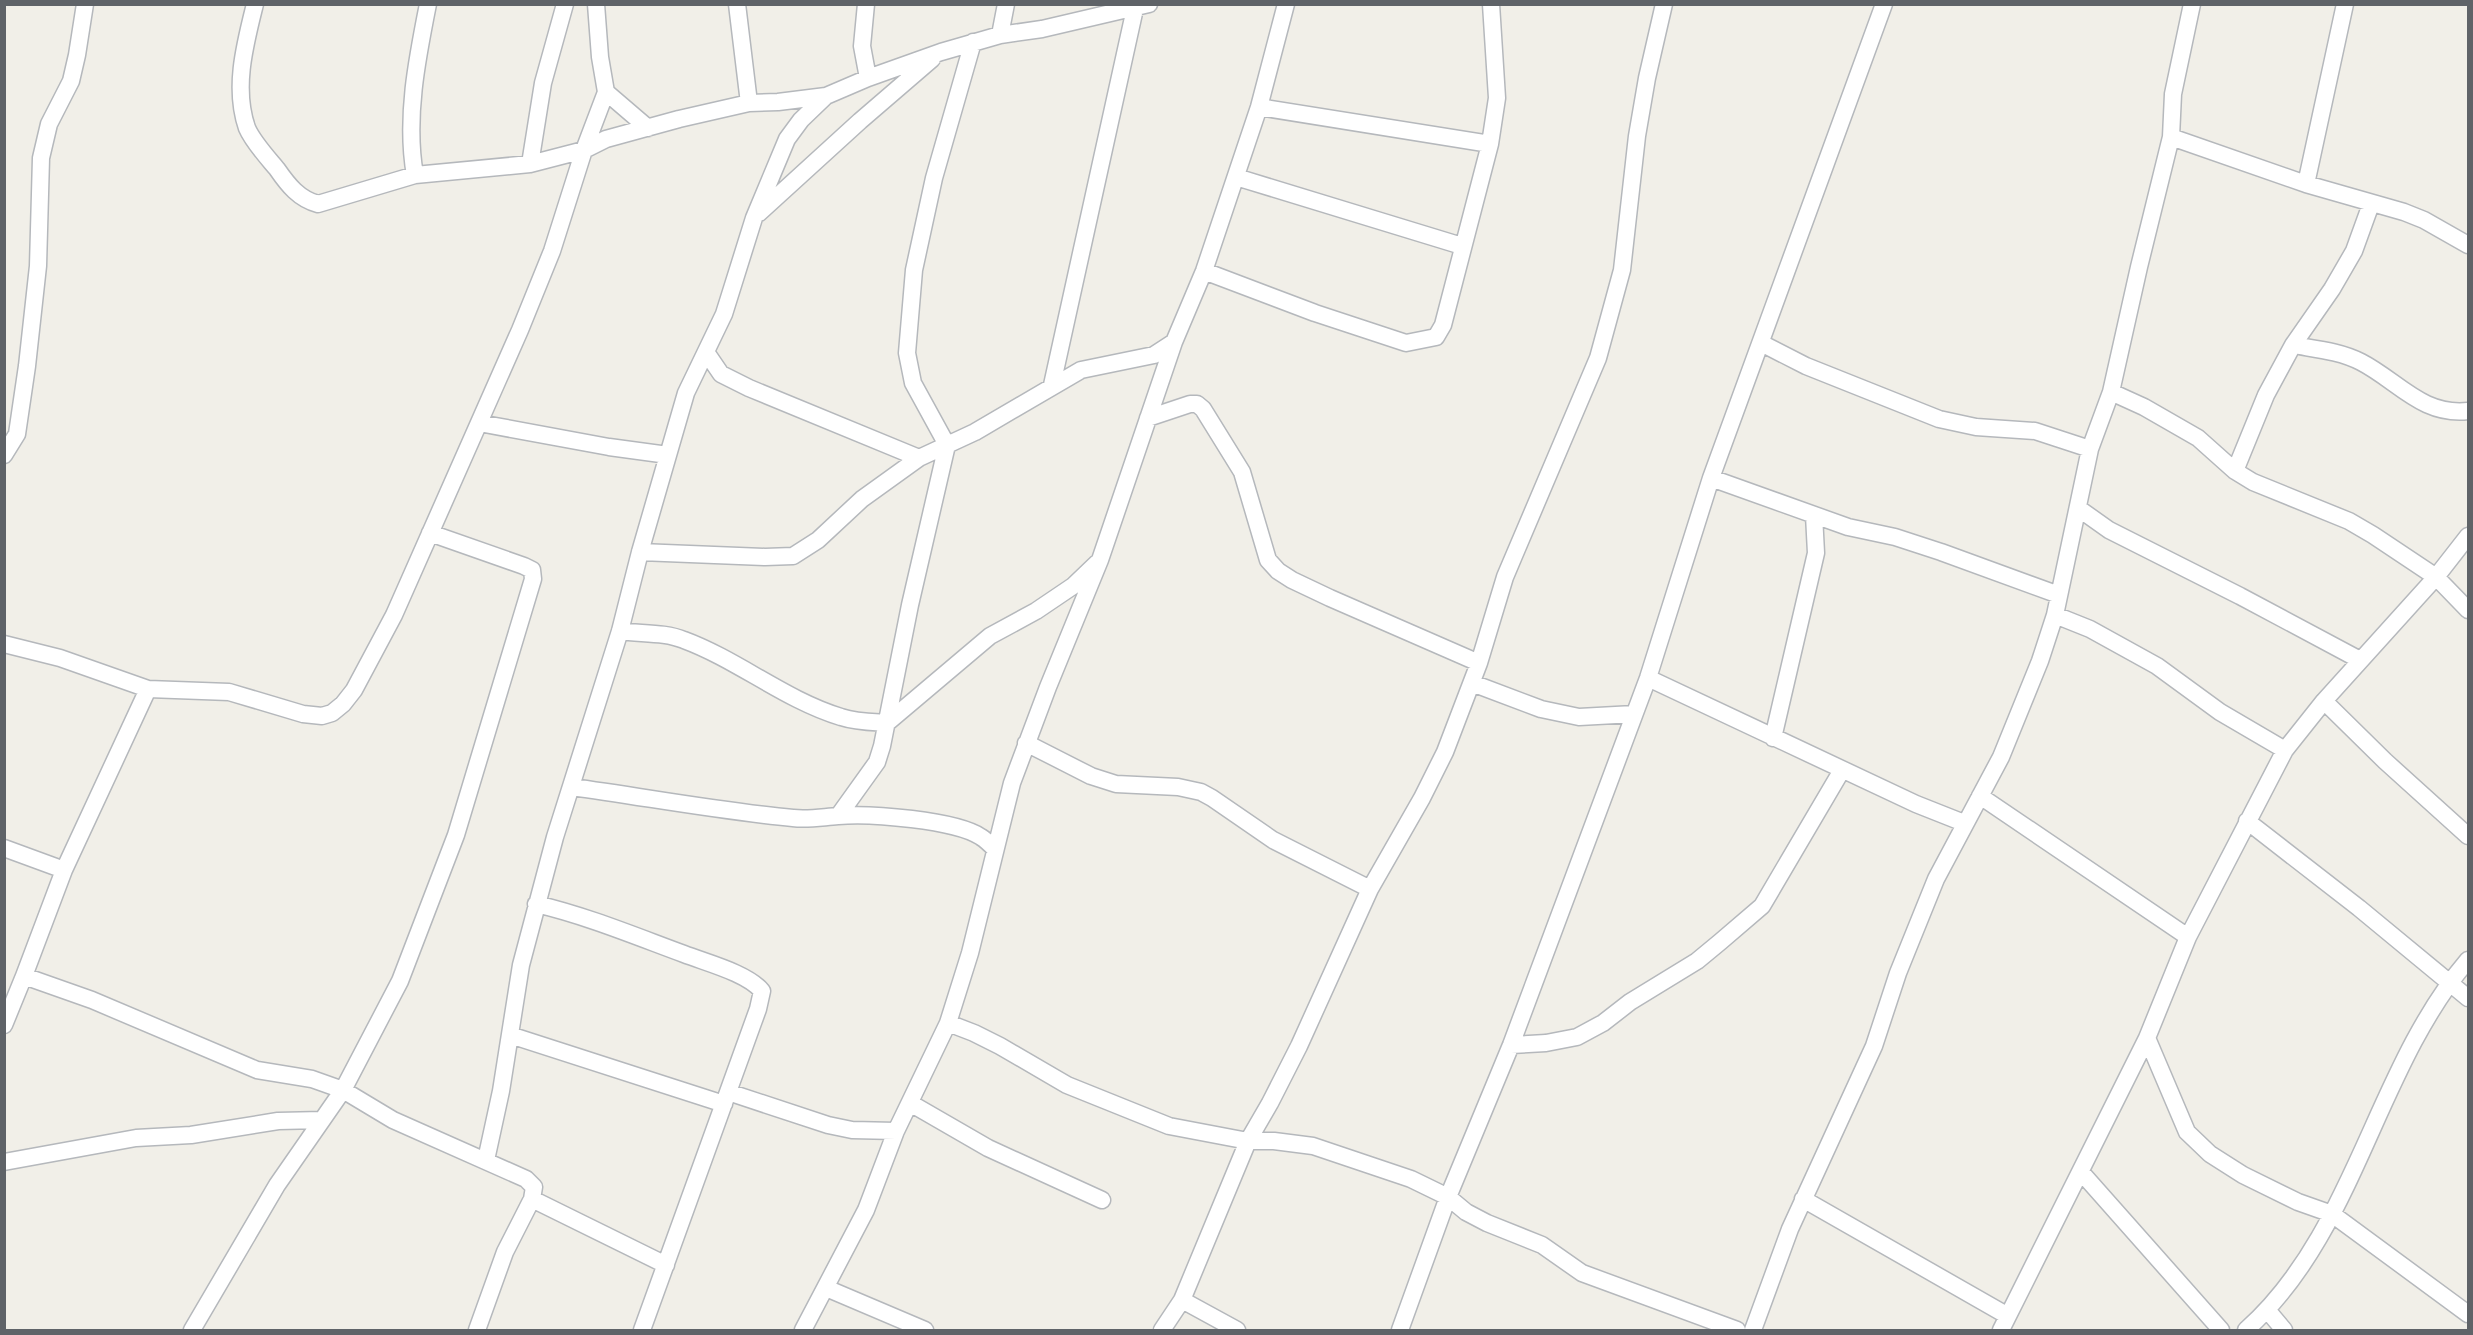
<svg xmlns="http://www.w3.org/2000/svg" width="2473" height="1335" font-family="'Space Grotesk',sans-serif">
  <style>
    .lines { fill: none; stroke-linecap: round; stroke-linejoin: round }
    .minor-casing { stroke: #b5b8bc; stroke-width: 19 }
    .minor { stroke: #fff; stroke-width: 16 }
  </style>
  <rect width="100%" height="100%" fill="#f1efe8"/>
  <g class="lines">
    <!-- minor casing -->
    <g class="minor-casing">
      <path id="minor" d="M255,4C245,44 233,88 247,128C253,142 267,157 277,169C288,185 299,199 318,204L415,175
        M428,4C417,59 405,119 415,175L530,164L584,150L606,139L679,119L749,103L778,102L826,96
        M737,4L749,103
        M866,4L862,46L868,78
        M1000,35L1006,4
        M606,92L648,128
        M1259,107L1490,144
        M2171,137L2306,184L2404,212L2424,220L2468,245
        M530,164L543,83L565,4
        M1236,177L1462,246
        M2306,184L2345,4
        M759,213L860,121L932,59
        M1204,271L1315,313L1406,343L1436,337L1443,325L1490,144L1497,98L1491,4
        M1761,343L1806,366L1939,419L1976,427L2035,431L2090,449
        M2293,345C2315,349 2340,351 2361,362C2398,381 2422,416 2468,411
        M706,352L721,374L749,388L919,458
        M1052,385L1136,4
        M2111,392L2144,407L2198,438L2235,471L2253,482L2349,521L2373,535L2436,577L2468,610
        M1148,418L1190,404H1197L1203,409L1242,472L1268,560L1278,571L1292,580L1330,598L1479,663
        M479,423L609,447L668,455
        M4,455L17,434L27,366L38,266L41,158L49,124L71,81L77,55L85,4
        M2235,471L2266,395L2293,345L2332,289L2354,251L2371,204
        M1711,478L1848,527L1895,537L1941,552L2059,595
        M2078,508L2109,530L2240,596L2360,660
        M640,552L765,557L793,556L818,540L862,499L919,458L975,432L1081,370L1154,355L1174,342
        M2055,615L2090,629L2157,666L2220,712L2285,750
        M620,631C641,634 665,632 684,640C738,660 785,700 841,717C856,722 871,722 887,723L990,636L1036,611L1073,586L1097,563
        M4,644L60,658L148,689L229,692L303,714L322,716L332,713L343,704L354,690L394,615L520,330L552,251L584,150L606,92L600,57L596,4
        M1648,678L1916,804L1964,823
        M1472,683L1541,709L1579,717L1634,714
        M2324,701L2385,761L2468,836
        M1773,738L1816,553L1814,515
        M1026,743L1091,776L1116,784L1178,787L1201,792L1212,798L1273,840L1370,889L1422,798L1445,752L1479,663L1505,577L1598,358L1622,270L1637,136L1647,78L1664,4
        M571,787C645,797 718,811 793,818C808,820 823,817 838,816C869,813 956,820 981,837C986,840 991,845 995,849
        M1980,796L2188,937
        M839,815L877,762L882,746L910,605L947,445L913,383L907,353L914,270L934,178L973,42
        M2247,821L2359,908L2468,998
        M4,848L64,870
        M536,904C587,916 635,936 684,954C707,963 747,973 762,991L758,1009L642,1330
        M24,976L64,870L148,689
        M948,1023L974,1033L1000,1046L1067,1085L1169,1126L1248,1141H1274L1313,1146L1411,1179L1448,1197L1466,1212L1487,1223L1542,1245L1582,1273L1737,1330
        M4,1025L24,976L92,1000L257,1070L312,1079L343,1090L393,1120L526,1179L534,1187L532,1199L505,1252L477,1330
        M510,1035L724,1104
        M2147,1038L2187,1132L2210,1154L2243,1175L2298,1202L2332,1214L2468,1314
        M1511,1045L1546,1043L1577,1037L1603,1023L1630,1002L1697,961L1720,942L1762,906L1842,770
        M728,1092L828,1125L852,1130L896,1131
        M910,1103L988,1148L1102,1200
        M486,1160L501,1091L521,965L555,837L620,631L640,552L686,393L724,314L754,218L787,139L801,120L826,96L868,78L941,52L1000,35L1042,29L1149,4
        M4,1162L136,1138L191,1135L278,1121L322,1120
        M2081,1172L2221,1330
        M532,1199L666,1265
        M1803,1199L2008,1316
        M826,1288L925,1330
        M1182,1300L1237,1330
        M2268,1311L2284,1330
        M192,1330L277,1185L343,1090L400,981L456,835L533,579L532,570L524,566L430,533
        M803,1330L866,1210L896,1131L948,1023L970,953L1012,783L1048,687L1100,560L1174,342L1204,271L1259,107L1286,4
        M1162,1330L1182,1300L1248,1141L1270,1103L1299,1046L1370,889
        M1400,1330L1448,1197L1511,1045L1648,678L1711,478L1884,4
        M1753,1330L1790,1229L1874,1046L1898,973L1936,879L2001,757L2040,661L2055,615L2090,449L2111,392L2139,267L2171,137L2173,94L2192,4
        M2001,1330L2147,1038L2188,937L2285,750L2324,701L2436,577L2468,536
        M2246,1330C2356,1232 2374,1070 2468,960"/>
    </g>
    <!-- minor -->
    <use href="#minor" class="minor"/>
  </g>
  <!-- border -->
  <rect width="2473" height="1335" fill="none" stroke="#5f6368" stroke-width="12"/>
</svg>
